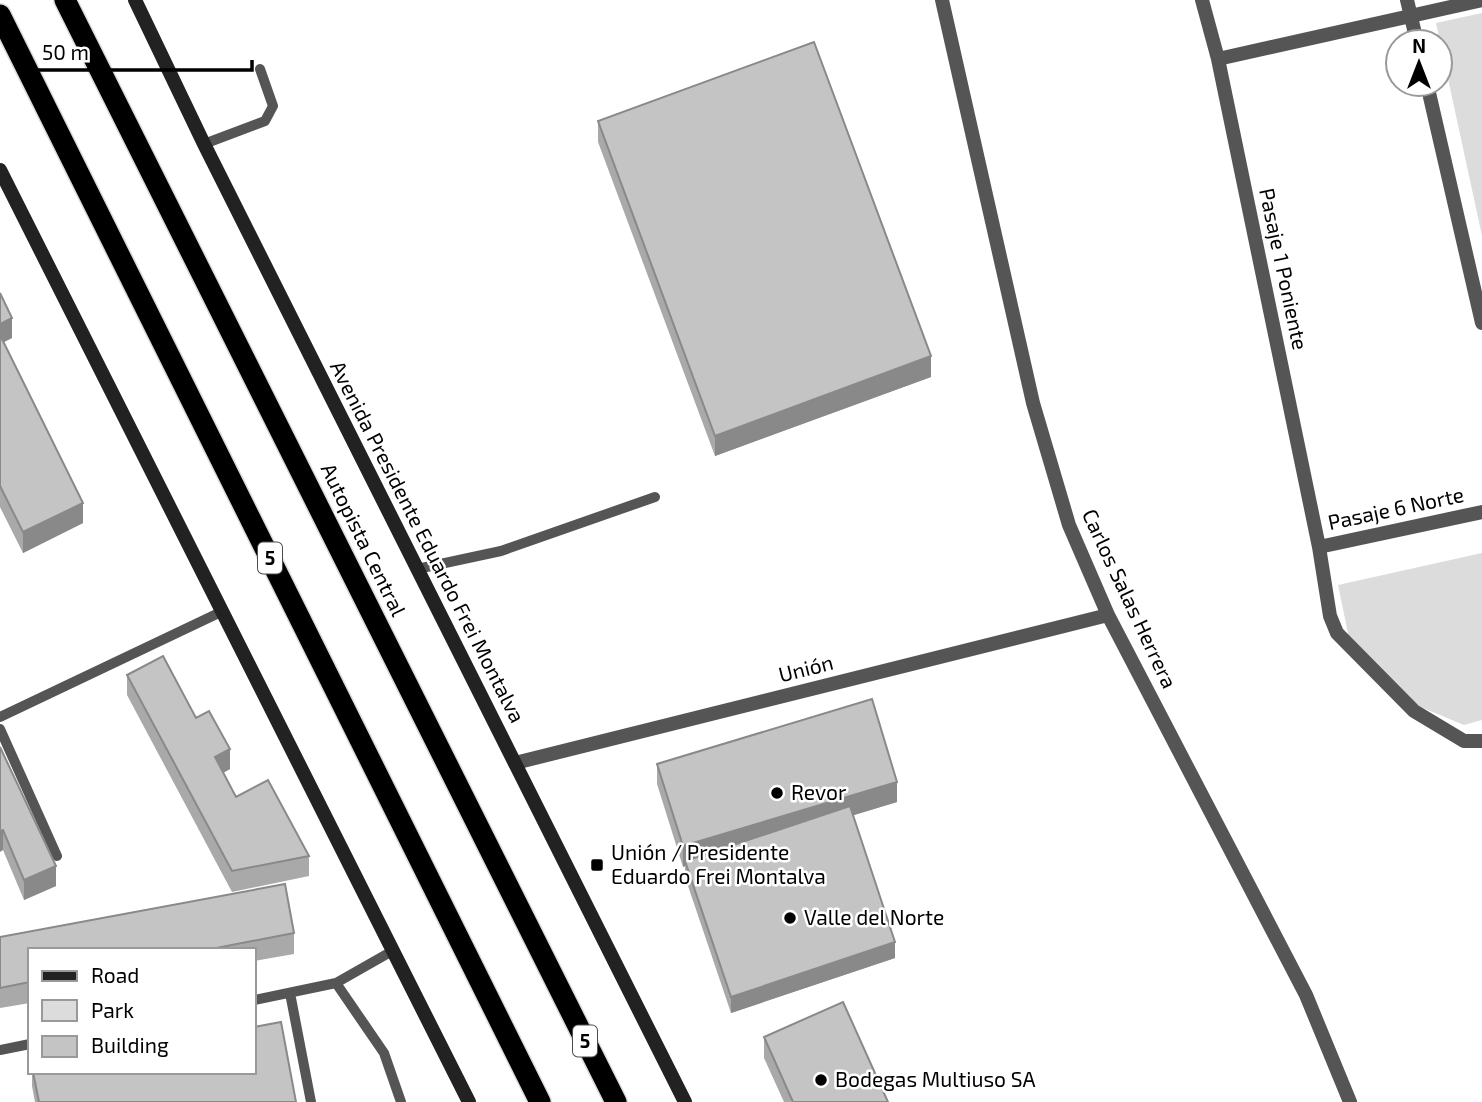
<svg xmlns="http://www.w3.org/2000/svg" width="1482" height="1102" font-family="'Exo 2',sans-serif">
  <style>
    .green { fill: #dcdcdc }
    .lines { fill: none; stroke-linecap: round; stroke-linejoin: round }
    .motorway-casing { stroke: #dbdbdb; stroke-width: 24 }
    .service { stroke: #555; stroke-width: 10 }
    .minor { stroke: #555; stroke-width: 14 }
    .secondary { stroke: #222; stroke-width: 14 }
    .motorway { stroke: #000; stroke-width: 21 }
    .wall { fill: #a9a9a9 }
    .shaded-wall { fill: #898989 }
    .building { fill: #c4c4c4; stroke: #898989; stroke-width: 2 }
    .poi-dot { fill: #000; stroke: #fff; stroke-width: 2.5 }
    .labels { text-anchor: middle; stroke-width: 5; stroke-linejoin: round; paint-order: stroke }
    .shield { fill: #fff; stroke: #4c4c4c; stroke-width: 2 }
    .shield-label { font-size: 19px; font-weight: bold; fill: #000 }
    .street-label { font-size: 21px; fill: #000; stroke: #fff }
    .poi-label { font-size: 21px; fill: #000; stroke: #fff; text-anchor: start }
  </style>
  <rect width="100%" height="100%" fill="#fff"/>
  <!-- green -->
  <path class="green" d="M1482,13V236L1436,23Z
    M1482,553V720L1464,725L1416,705L1349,638L1338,585Z"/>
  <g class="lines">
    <!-- motorway casing -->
    <g class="motorway-casing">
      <path id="motorway" d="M65,0L616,1102
        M0,15L540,1102"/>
    </g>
    <!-- service -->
    <path class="service" d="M204,144L265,121L273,106L260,69
      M417,569L501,551L655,497
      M0,717L223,611
      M0,729L57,856
      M336,983L384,1053L401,1102
      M290,993L311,1102
      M254,1000L336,983L394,950
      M0,1050L30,1044"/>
    <!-- minor -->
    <path class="minor" d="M942,0L1033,403L1069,525L1108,615L1306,995L1350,1102
      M1202,0L1218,59L1319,547L1330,616L1337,633L1414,711L1464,741H1482
      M1407,0L1417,42
      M1218,59L1482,0
      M1427,84L1482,323
      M1319,547L1482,512
      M515,763L1108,615"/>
    <!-- secondary -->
    <path class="secondary" d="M135,0L204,144L685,1102
      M0,170L469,1102"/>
    <!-- motorway -->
    <use href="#motorway" class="motorway"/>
  </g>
  <!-- wall -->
  <path class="wall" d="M598,121L931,377L715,456L598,142Z
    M0,293L12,338L4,342L83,523L23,553L0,507Z
    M127,675L196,718L230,769L223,773L236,797L309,856V876L232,892L127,695Z
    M0,747L56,886L24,900L3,850Z
    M657,764L897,802L853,815L895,958L731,1013L685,877V866L683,867L657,784Z
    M294,933V954L254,961V950H30V1003L0,1008V937Z
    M764,1037L888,1102H784L764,1058Z
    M32,1072H254L296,1102H35L32,1086Z"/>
  <!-- shaded-wall -->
  <path class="shaded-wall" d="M12,318V338L0,344V324Z
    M931,356V377L715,456V436Z
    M83,503V523L23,553V532Z
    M230,749V769L215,777V757Z
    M897,782V802L687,866L685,861V866L683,867V846Z
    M3,830V850L0,852V831Z
    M56,866V886L24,900V880Z
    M895,942V958L731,1013V997Z"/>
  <!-- building -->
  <path class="building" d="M814,42L931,356L715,436L598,121Z
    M0,293L12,318L0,324Z
    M0,335L83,503L23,532L0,486Z
    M163,656L196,718L209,711L230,749L215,757L236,797L268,780L309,856L232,871L127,675Z
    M872,699L897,782L683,846L657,764Z
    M0,747L56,866L24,880L3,830L0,831Z
    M850,806L895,942L731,997L685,861Z
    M285,884L294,933L206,950H30V982L0,988V937Z
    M843,1002L888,1102H793L764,1037Z
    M281,1022L296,1102H39L33,1072H254V1027Z"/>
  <!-- markers -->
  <g class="poi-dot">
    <circle cx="777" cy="793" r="7"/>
    <rect x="590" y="858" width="14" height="14" rx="3.5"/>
    <circle cx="790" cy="918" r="7"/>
    <circle cx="821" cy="1080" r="7"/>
  </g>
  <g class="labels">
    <!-- shield labels -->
    <g class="shield">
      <rect x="258" y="542.5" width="24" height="31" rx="5"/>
      <rect x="573" y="1025.5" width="24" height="31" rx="5"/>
    </g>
    <g class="shield-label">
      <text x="270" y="565">5</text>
      <text x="585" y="1048">5</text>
    </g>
    <!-- street labels -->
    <g class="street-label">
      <text transform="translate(1283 269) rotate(78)" y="7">Pasaje 1 Poniente</text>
      <text transform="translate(1396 509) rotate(-12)" y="7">Pasaje 6 Norte</text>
      <text transform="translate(363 540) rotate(64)" y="7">Autopista Central</text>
      <text transform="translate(427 542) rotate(63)" y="7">Avenida Presidente Eduardo Frei Montalva</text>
      <text transform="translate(1129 599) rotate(65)" y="7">Carlos Salas Herrera</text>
      <text transform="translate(806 669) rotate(-14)" y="7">Unión</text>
    </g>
    <!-- poi labels -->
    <g class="poi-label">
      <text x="791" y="800">Revor</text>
      <text x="611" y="860">Unión / Presidente<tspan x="611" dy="24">Eduardo Frei Montalva</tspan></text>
      <text x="804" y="925">Valle del Norte</text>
      <text x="835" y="1087">Bodegas Multiuso SA</text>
    </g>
  </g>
  <!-- legend -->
  <rect x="28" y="948" width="228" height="126" fill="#ffffff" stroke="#999999" stroke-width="2"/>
  <rect x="42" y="971" width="35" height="10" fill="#222222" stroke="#999999" stroke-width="2"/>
  <text x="91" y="983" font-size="21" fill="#000000">Road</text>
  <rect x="42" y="1000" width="35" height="21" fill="#dcdcdc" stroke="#999999" stroke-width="2"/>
  <text x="91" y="1018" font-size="21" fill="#000000">Park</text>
  <rect x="42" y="1036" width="35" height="21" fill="#c4c4c4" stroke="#999999" stroke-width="2"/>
  <text x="91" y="1053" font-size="21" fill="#000000">Building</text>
  <!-- north arrow -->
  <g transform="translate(1419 63)"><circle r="33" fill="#ffffff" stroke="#999999" stroke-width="2"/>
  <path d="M0-5L12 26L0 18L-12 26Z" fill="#000000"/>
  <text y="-10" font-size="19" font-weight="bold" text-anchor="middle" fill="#000000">N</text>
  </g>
  <!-- scale -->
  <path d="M32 60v10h220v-10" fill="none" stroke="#000000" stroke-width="3.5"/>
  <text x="42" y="60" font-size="21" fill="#000000" stroke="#ffffff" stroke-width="5" paint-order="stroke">50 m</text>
</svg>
